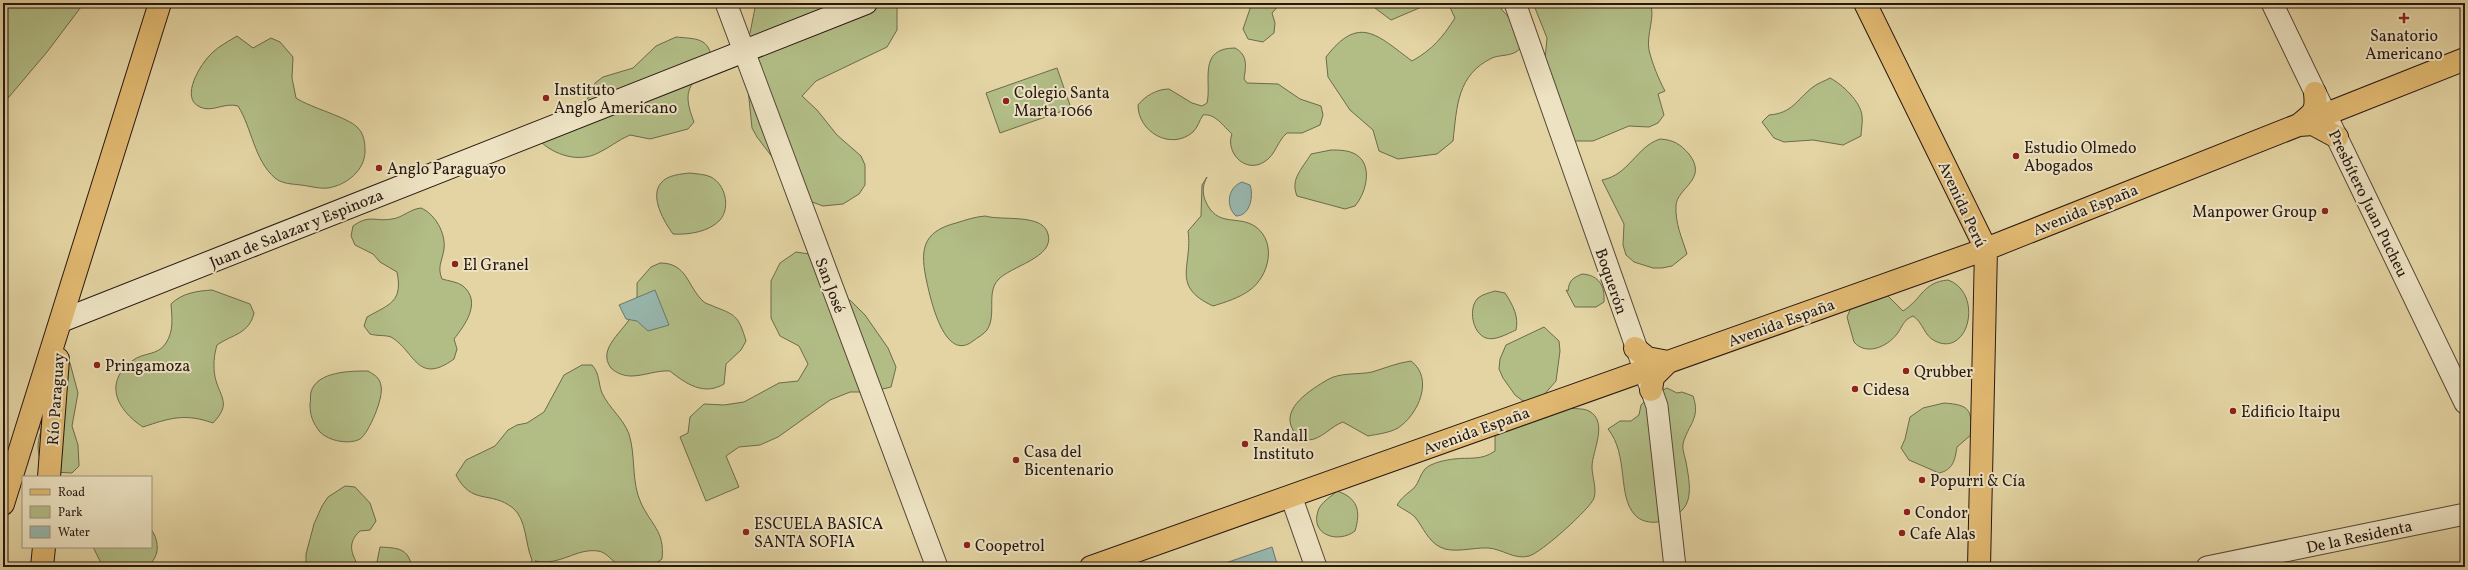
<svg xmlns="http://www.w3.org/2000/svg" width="2468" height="570" font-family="Vollkorn,serif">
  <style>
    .green { fill: #b2bd86; stroke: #6c6a4c }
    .water { fill: #98b7ae; stroke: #6b7770 }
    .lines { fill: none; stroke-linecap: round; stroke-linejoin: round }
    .street-casing { stroke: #564736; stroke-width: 23 }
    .secondary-casing { stroke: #271812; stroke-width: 24 }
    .primary-casing { stroke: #271812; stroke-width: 24 }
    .highway-casing { stroke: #271812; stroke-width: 24 }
    .street { stroke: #ede3c3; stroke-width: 21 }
    .secondary { stroke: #ede3c3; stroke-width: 22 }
    .primary { stroke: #e2ba72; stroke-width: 22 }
    .highway { stroke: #e2ba72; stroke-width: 22 }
    .poi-dot { fill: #8f2418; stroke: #ede3c3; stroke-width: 1.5 }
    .labels { text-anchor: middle; stroke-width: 4; stroke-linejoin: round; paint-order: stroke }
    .poi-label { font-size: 16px; fill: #271812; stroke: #ede3c3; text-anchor: start }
    .street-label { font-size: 16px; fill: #271812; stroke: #ede3c3 }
  </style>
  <rect width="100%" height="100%" fill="#e4d4a3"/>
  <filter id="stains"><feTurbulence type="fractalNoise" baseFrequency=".005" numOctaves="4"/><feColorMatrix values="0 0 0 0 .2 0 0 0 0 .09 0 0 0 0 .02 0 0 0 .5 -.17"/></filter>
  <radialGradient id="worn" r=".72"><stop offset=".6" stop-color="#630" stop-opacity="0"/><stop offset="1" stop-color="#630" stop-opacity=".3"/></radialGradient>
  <!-- green -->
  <path class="green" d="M3,3H84L47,52L3,104Z
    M759,3C773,3 808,6 817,3H897V30L887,47L816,81L802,96L817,110L837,135L861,156L865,165V185L859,194L843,204L823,206L804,199L757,137L752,128L748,89L739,50L750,33L755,8Z
    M1252,3H1281L1272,13L1275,23L1274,33L1263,42L1248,39L1243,29Z
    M1379,3H1431L1391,20L1375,8Z
    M1448,3H1499L1502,10L1529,39C1525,43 1521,49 1516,52C1509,56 1499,55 1492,58C1457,75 1457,106 1453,141L1437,154L1398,159L1379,151L1373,130L1350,110L1328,77L1326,57C1359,14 1377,35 1412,61C1432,50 1443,37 1455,18Z
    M1533,3H1650C1656,16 1646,34 1649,50C1652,63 1659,80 1665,91L1658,94L1664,115L1658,123L1649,127L1629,126L1593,141H1573L1543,82L1547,38Z
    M237,36L253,48L271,38L280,42L293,57L292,78L296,98C311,108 348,117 358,128C364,134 365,143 365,151C365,170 347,185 328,188C320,189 309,186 301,185C293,184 282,184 275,178C254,160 252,128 238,106C224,102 212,113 200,107C179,98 201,63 212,53C219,46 229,41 237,36Z
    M676,37C696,39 710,37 712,62C690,85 681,89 694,122L688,129L650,139L630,135C618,140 609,148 598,153C579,163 554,155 540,141L586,102L595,83L603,77L633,68L656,46Z
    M1235,48C1248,55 1246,66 1244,79L1247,83L1278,84L1300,99L1321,106L1323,115L1320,125L1302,133H1287C1277,141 1276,155 1264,162C1245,174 1225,152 1232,134C1223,126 1215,113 1203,115C1199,121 1198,127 1193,132C1171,151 1138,132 1138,105C1145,96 1157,89 1169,89L1192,103L1202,106L1207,103C1212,82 1197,48 1235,48Z
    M1057,68L1071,108L1000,133L986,93Z
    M1830,78C1842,84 1861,102 1862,116C1863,122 1861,130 1861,136L1843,145L1813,140L1784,142L1774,138L1762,122L1769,115C1793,113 1796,100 1813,87C1818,83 1825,81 1830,78Z
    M1660,139C1674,140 1680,144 1689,154C1709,180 1676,188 1676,206C1675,223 1682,238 1687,254L1672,266L1662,268H1653L1634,262L1626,255L1623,245L1624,224L1602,180C1629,175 1636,147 1660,139Z
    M1331,150C1338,150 1346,150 1353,153C1374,162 1367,192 1355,206L1345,209L1297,196C1290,179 1302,169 1311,154Z
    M690,173C696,174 705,174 711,177C725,184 731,207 720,220C709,232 688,235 673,234C665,223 649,197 661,183C667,175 681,174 690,173Z
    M1207,177C1203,184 1202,192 1205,200C1217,229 1238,214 1256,227C1277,243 1269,276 1250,290C1239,298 1226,302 1213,306C1170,286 1193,266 1188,231L1201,216L1202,185Z
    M421,208C435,214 446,233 444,249C442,262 437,267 442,279C449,281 458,282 463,286C482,302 465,325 454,339L457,349L454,359C417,386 415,351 391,337C386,335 376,336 370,334L364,326L367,317C390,304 403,302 397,272L380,262L373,254L355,245L351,236L353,226C370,214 374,222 392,219C402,218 410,209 421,208Z
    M985,216C1002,221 1043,213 1048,234C1055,258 1010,266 998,280C986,293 997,315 987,330C984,334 977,338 973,341C945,363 931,301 927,283C920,251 921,232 956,223C966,220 974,217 985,216Z
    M796,252L816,255L834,290L851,301L865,315L888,348L896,367L891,387L870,392H850L830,400L778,437L760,445L739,447L726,456L739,487L706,501L680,437L688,433L690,417L704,404L724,405L744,402L779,383L798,381L808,364L799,346L780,336L771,318V281L780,263Z
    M660,263C688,263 687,287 704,302C706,304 712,305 715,307C737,315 739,318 746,341L741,350L726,364L724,384C704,396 686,384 670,371C657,370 644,376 631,376C624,376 616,373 611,368C596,348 625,331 633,313C638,303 637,293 637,283L651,267Z
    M1582,274C1599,275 1605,286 1604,302L1596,307H1575L1566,290L1568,291C1569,280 1573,278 1582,274Z
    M1948,280C1984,293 1969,358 1935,341C1924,336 1923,322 1913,316C1903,320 1903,326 1897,334C1887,347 1866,356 1854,342L1847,317L1853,303L1885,293L1903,311C1922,299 1923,282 1948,280Z
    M212,290L250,304L254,313C249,334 233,334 217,345C214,355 213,366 215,377C220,398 232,403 213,423C185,413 170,418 143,427C117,410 103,383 132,361C143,352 158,356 166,343C174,331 172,317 171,304C182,293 197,291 212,290Z
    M1495,291L1505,293C1513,305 1519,317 1516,330C1507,334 1495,341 1486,338C1472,333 1468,308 1478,298C1483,294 1489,293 1495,291Z
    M1544,327L1559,341L1560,351L1556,381L1542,397L1534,402L1523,401L1515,395L1503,378L1499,369L1500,359L1506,345Z
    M1411,361C1434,378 1419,414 1398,428C1389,433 1378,434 1368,436L1343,422C1331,426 1321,440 1308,440C1301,439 1296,436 1293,430C1280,408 1312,389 1327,380C1340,372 1358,375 1372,372C1385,368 1397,363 1411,361Z
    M70,363L78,393L72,426L78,445L79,466L72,473L52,472L42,467C38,453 36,445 41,431L31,409L49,364Z
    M582,365H592C600,374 598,383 602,393C609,408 623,418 629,434C636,456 631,482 641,503C651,525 665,531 662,559C651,568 630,570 616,563C610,559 606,552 598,551C575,548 562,566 535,561L548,567H529L532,560C525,544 527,520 513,508C490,490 472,506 456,475L466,460L495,446L508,430L517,425L527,423L544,412L564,375Z
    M368,371C375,375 380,378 381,386C384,397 369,433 360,439C349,445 329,441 320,432C313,423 310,416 310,404C311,401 310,395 311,392C317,371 351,371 368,371Z
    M1667,388L1677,393L1682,392L1693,396C1701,419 1688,424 1683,444C1682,449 1685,457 1686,462C1692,494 1694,514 1657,522C1650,523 1640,521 1635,515C1617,496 1629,455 1608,429L1620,421H1631L1639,415L1641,405L1649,397Z
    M1944,403C1970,405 1971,409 1972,434L1957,447C1955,460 1953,470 1939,473L1909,460L1901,448L1905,439L1910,417L1923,408Z
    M1568,408C1574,409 1583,408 1589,411C1609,422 1592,451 1592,467C1592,476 1597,489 1594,498C1591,508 1541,553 1529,556C1514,560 1503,549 1488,548C1475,547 1452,554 1440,547C1428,541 1423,527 1415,517C1410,512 1402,509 1397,505C1402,497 1407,494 1414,488C1419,483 1420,474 1425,469C1431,463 1445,460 1454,459C1469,457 1481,461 1495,451V432Z
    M345,486L355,487L370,503L376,521L370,530L360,531C347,543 351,553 359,567H306V554L314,524L322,506L328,497Z
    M1337,491C1358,498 1361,511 1355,531C1338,544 1310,535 1318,511C1320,503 1332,496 1337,491Z
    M151,529C160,542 160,558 146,567H103L93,547H151Z
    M380,547C398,548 408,548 412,567H376Z"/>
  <!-- water -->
  <path class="water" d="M1242,182L1250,185C1254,196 1250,216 1236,216C1225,206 1228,187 1242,182Z
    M655,290L669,325L648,331L637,321L626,319L619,305Z
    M1272,547L1278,567H1214Z"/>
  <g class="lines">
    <!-- street casing -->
    <g class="street-casing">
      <path id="street" d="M726,3L937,567
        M1515,3L1657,406L1675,567
        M2272,3L2465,403
        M1291,496L1316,567
        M2207,567L2465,514"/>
    </g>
    <!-- secondary casing -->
    <g class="secondary-casing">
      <path id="secondary" d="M61,321L866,3"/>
    </g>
    <!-- primary casing -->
    <g class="primary-casing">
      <path id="primary" d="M1865,3L1986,249L1979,567
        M2300,124C2314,113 2317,111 2315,93
        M2299,125L2313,124L2337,137
        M1635,348L1647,358L1668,362
        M1651,390L1653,377L1668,362
        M1091,567L1986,249L2465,59"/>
    </g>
    <!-- highway casing -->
    <g class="highway-casing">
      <path id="highway" d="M49,477L58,359
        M3,504L160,3
        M42,567L44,547"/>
    </g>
    <!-- street -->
    <use href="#street" class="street"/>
    <!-- secondary -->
    <use href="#secondary" class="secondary"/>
    <!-- primary -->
    <use href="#primary" class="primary"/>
    <!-- highway -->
    <use href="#highway" class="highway"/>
  </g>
  <!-- markers -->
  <g class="poi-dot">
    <path d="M2402 12h4v4h4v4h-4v4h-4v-4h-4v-4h4z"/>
    <circle cx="546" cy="98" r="4"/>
    <circle cx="1006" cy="101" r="4"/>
    <circle cx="2016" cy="156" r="4"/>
    <circle cx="379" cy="168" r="4"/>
    <circle cx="2325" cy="211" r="4"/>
    <circle cx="455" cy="264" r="4"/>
    <circle cx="97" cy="365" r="4"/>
    <circle cx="1906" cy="371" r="4"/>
    <circle cx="1855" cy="389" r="4"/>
    <circle cx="2233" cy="411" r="4"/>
    <circle cx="1245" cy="444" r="4"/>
    <circle cx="1016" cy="460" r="4"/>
    <circle cx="1922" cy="480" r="4"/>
    <circle cx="1907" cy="512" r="4"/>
    <circle cx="746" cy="532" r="4"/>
    <circle cx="1902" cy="533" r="4"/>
    <circle cx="967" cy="545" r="4"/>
  </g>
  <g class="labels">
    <!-- poi labels -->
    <g class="poi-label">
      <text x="2404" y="41" text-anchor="middle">Sanatorio<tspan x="2404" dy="18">Americano</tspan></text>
      <text x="554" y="95">Instituto<tspan x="554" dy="18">Anglo Americano</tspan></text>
      <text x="1014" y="98">Colegio Santa<tspan x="1014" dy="18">Marta 1066</tspan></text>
      <text x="2024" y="153">Estudio Olmedo<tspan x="2024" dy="18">Abogados</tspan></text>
      <text x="387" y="174">Anglo Paraguayo</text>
      <text x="2317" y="217" text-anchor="end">Manpower Group</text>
      <text x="463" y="270">El Granel</text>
      <text x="105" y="371">Pringamoza</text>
      <text x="1914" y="377">Qrubber</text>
      <text x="1863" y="395">Cidesa</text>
      <text x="2241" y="417">Edificio Itaipu</text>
      <text x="1253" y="441">Randall<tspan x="1253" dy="18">Instituto</tspan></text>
      <text x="1024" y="457">Casa del<tspan x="1024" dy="18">Bicentenario</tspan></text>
      <text x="1930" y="486">Popurri &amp; Cía</text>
      <text x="1915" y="518">Condor</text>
      <text x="754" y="529">ESCUELA BASICA<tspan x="754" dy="18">SANTA SOFIA</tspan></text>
      <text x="1910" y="539">Cafe Alas</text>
      <text x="975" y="551">Coopetrol</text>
    </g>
    <!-- street labels -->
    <g class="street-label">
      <text transform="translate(2369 203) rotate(64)" y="6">Presbítero Juan Pucheu</text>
      <text transform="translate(1963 204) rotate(65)" y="6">Avenida Perú</text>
      <text transform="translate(2085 209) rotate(-22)" y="6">Avenida España</text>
      <text transform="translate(296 228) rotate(-22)" y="6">Juan de Salazar y Espinoza</text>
      <text transform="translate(1612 281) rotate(71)" y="6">Boquerón</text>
      <text transform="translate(831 285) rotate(69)" y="6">San José</text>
      <text transform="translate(1781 322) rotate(-20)" y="6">Avenida España</text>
      <text transform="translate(55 399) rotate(-86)" y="6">Río Paraguay</text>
      <text transform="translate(1476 430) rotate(-20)" y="6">Avenida España</text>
      <text transform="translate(2359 536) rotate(-12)" y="6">De la Residenta</text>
    </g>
  </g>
  <!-- margin -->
  <rect width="2468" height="570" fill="none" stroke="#e4d4a3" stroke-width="16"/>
  <rect x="4" y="4" width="2460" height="562" fill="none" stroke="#271812" stroke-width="2"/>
  <rect x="8" y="8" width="2452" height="554" fill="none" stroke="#271812"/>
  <!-- legend -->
  <rect x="22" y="476" width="130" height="72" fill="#ede3c3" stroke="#9e927c"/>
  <rect x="30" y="489" width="20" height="6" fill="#e2ba72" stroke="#9e927c"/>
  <text x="58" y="496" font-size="12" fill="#271812">Road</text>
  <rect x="30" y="506" width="20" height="12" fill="#b2bd86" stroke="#9e927c"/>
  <text x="58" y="516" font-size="12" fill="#271812">Park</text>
  <rect x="30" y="526" width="20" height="12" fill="#98b7ae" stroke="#9e927c"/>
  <text x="58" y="536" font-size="12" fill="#271812">Water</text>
  <rect width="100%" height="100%" filter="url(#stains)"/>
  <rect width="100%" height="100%" fill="url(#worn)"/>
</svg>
